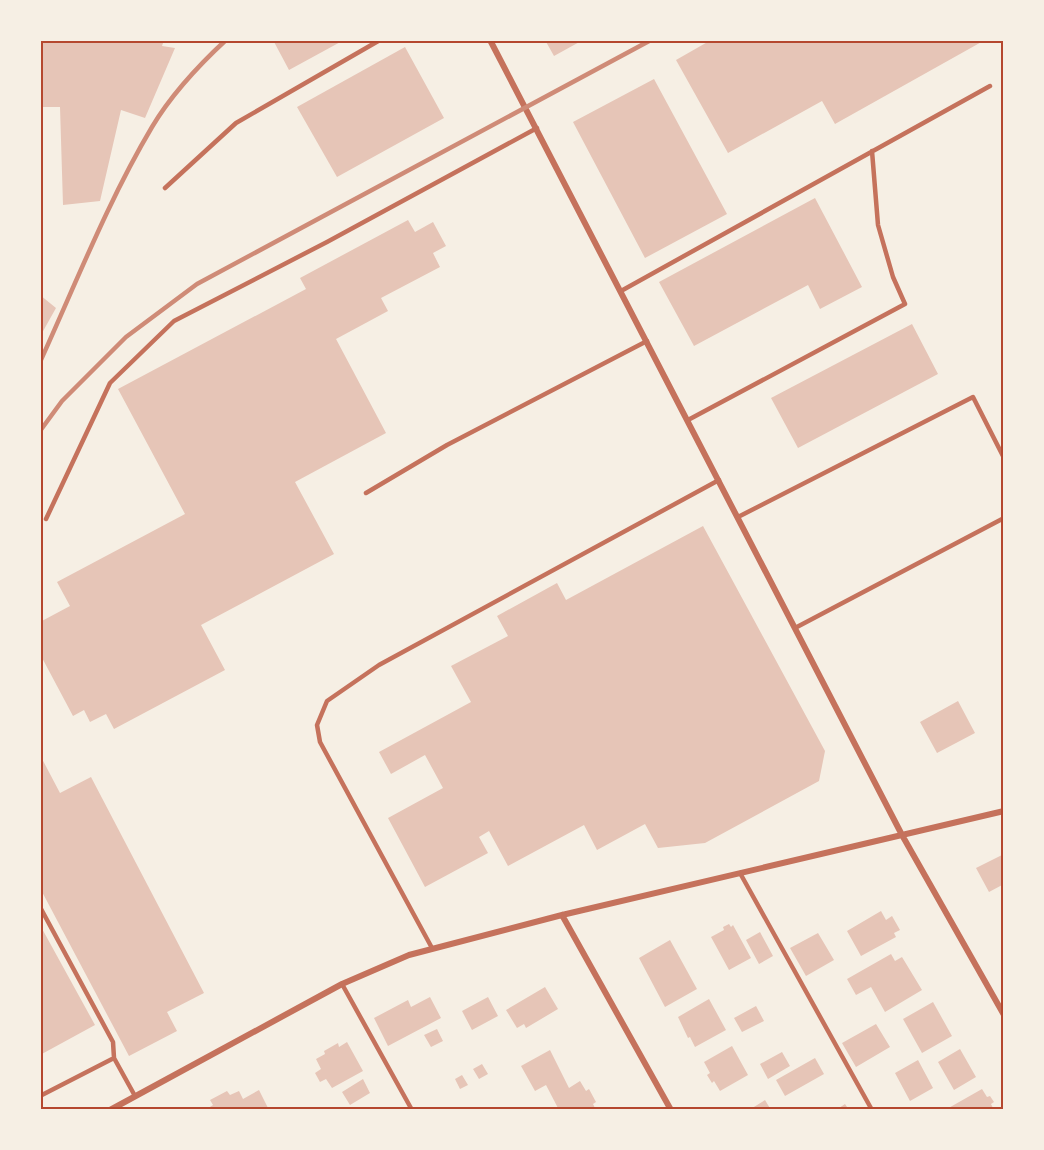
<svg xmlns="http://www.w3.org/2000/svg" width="1044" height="1150" font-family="'Golos Text',sans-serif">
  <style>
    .building { fill: #e6c5b7 }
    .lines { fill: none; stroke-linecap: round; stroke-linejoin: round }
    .service { stroke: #c5725c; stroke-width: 4.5 }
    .minor { stroke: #c5725c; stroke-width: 6 }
    .rail { stroke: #cf8b77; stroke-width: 4.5 }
    .neatline { fill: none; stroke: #b5482f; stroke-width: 2 }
  </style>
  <rect width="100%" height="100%" fill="#f6efe4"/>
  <!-- building -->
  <path class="building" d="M40,40H164L162,46L175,48L145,118L121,110L100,201L63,205L60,107H40Z
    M273,40H344L289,70Z
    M545,40H583L554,56Z
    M711,40H985L835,124L822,101L728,153L676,60Z
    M405,47L444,118L337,177L297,107Z
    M654,79L727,214L645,258L573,122Z
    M815,198L862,287L820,309L808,285L694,346L659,282Z
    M408,220L415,232L433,222L446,246L433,253L440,267L381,298L388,311L336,339L386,433L295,482L334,554L201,625L225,670L114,729L106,714L90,722L84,710L73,716L40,654V622L70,606L57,582L185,514L118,389L306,289L300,278Z
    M40,295L56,308L42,333L40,332Z
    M912,324L938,374L798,448L771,398Z
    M703,526L825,751L819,781L705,843L658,848L645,824L597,850L584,825L508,866L489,831L479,837L488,853L425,887L388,818L443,788L425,755L391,774L379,752L471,702L451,666L508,636L497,616L557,583L566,600Z
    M958,701L975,733L937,753L920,722Z
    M40,755L60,793L91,777L204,993L167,1012L177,1031L129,1056L40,888Z
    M1004,854V884L989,892L976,868Z
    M881,911L886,920L892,916L900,930L894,933L896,937L861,956L847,931Z
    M729,924L731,927L733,925L751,958L729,970L711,937L724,930L723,927Z
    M40,925L95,1025L40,1055Z
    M760,932L773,956L759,964L746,940Z
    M818,933L834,960L806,976L790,948Z
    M670,940L697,989L665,1007L639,958Z
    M891,954L895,961L902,957L922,990L885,1012L871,987L856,995L847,979Z
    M545,987L558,1009L526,1028L524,1024L517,1028L506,1010Z
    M430,997L441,1018L388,1046L374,1018L408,1000L411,1007Z
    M488,997L498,1016L472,1030L462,1011Z
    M709,999L726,1030L695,1047L690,1037L688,1038L678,1017Z
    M933,1002L952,1036L922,1053L903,1019Z
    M756,1006L764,1021L742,1032L734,1018Z
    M876,1024L890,1047L856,1067L842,1043Z
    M437,1029L443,1041L431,1047L424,1035Z
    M347,1042L363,1071L332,1088L326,1079L320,1082L315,1073L321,1069L316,1059L325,1054L324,1051L338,1043L339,1047Z
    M732,1046L748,1075L720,1091L714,1081L712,1083L707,1075L710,1073L704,1062Z
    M960,1049L976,1077L954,1090L938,1062Z
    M550,1050L569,1088L580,1081L586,1091L589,1089L596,1102L593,1104L596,1110H559L546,1085L535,1091L521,1066Z
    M782,1052L790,1066L768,1079L760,1064Z
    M815,1058L824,1074L785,1096L776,1080Z
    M918,1060L933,1088L910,1101L895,1073Z
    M482,1064L488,1074L479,1079L473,1069Z
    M462,1075L468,1085L460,1089L455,1079Z
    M363,1079L370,1093L350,1105L342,1092Z
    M982,1089L987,1097L990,1096L994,1102L991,1104L994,1110H945Z
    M259,1090L269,1110H205L213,1105L210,1100L227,1091L230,1095L239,1091L243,1099Z
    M765,1100L771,1110H749Z
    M845,1104L849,1110H836Z"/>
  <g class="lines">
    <!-- service -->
    <path class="service" d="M165,188L236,123L380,40
      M621,291L990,86
      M688,420L905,304L893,277L878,225L872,151
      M366,493L447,445L647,341
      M738,517L973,397L1004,458
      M46,519L110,383L174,321L327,242L537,128
      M795,628L1004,518
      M740,873L872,1110
      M40,907L113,1042L114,1058
      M432,948L320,742L317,725L327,701L379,665L719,480
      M342,984L412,1110
      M40,1096L114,1058L135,1096"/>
    <!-- minor -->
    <path class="minor" d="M490,40L902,835L1004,1015
      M562,915L671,1110
      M110,1110L342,984L409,955L562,915L1004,811"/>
    <!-- rail -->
    <path class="rail" d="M40,362C76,283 108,201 152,127C171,95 199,65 226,40
      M40,431L62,401L126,337L197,284L651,40"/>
  </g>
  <!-- border -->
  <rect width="1044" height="1150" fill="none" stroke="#f6efe4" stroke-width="84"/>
  <rect x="42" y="42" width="960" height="1066" class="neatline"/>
</svg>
